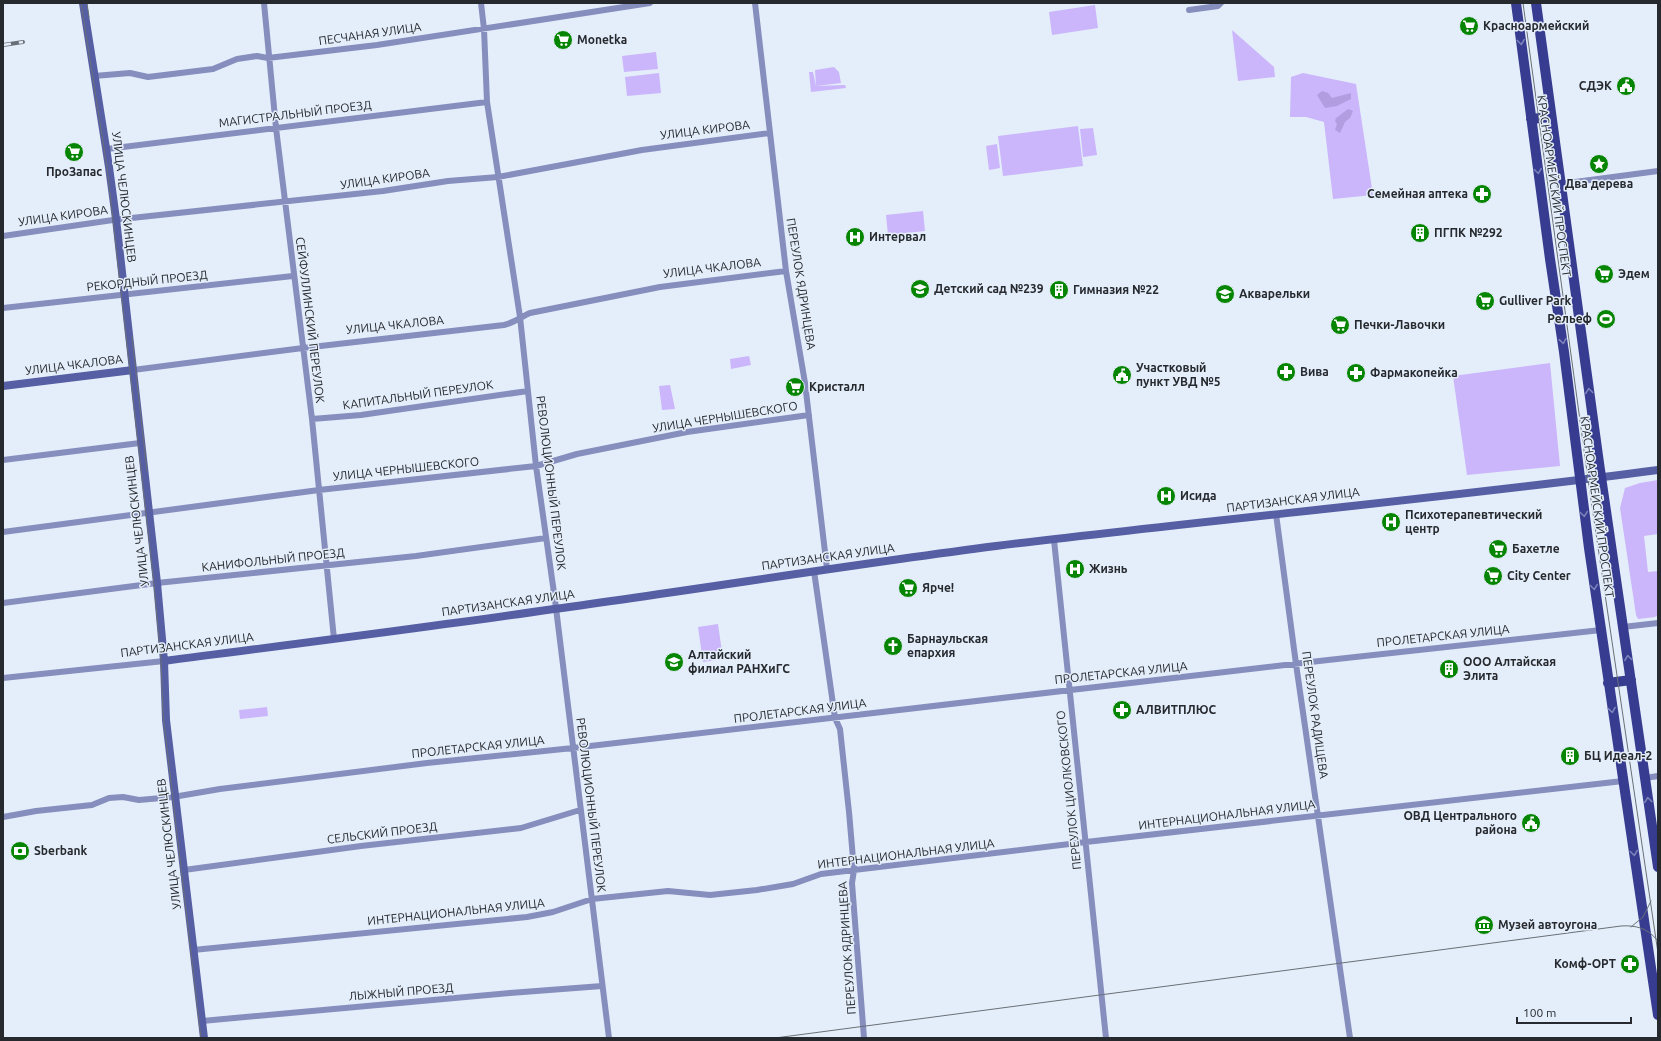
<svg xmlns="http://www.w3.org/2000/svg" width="1661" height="1041" font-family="Ubuntu,sans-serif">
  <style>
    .green { fill: #cbb5fb }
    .forest { fill: #b39de1 }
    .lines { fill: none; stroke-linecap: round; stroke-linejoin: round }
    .street { stroke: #868ebe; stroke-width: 6 }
    .secondary { stroke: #575fa4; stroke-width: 8 }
    .primary { stroke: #383c90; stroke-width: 10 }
    .tram { stroke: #696f76; stroke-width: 1 }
    .rail-casing { stroke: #696f76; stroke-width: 4 }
    .rail { stroke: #e4eefa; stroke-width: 2.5; stroke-dasharray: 8; stroke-linecap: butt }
    .oneway { stroke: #7d83ba }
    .labels { text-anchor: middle; stroke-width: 3; stroke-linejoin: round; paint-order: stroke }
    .poi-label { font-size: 12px; font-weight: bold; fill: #26292e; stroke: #e4eefa; text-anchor: start }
    .street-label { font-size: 12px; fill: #26292e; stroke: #e4eefa }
  </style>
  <rect width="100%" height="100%" fill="#e4eefa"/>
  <!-- green -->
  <path class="green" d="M1095,5L1098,28L1052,35L1049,12Z
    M1232,30L1274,67L1275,77L1238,81Z
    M656,52L658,69L624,72L622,56Z
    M834,67L839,72L841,83L816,86L845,85L846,88L811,92L809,72H813L816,86L815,70Z
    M659,73L661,93L627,96L625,77Z
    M1303,73L1356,84L1373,195L1333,199L1324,122L1306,117H1290L1291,77Z
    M1078,126L1083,166L1003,176L998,136Z
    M1093,128L1097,155L1083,157L1080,129Z
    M997,144L1000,168L989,170L986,146Z
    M923,211L925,231L888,235L886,215Z
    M749,356L751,365L731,369L730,359Z
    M1550,363L1560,466L1467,475L1453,376Z
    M670,385L675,409L662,410L659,386Z
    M1658,480V534L1644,536L1648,572L1658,571V615L1655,617L1638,619L1636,615L1620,508L1625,488L1640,483Z
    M718,624L723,659L703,662L698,627Z
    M267,707L268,716L240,719L239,710Z"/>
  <!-- forest -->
  <path class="forest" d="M1322,91L1328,93L1332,98L1351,93V99L1337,106L1325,108L1317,95Z
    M1348,109L1353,111L1350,118L1345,122L1340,133L1335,130L1337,124L1335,121L1336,118Z"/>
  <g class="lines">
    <!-- street -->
    <path class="street" d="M264,3L276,128L312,419L334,639
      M481,3L484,29L487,102L520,317L536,466L555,600L609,1038
      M755,3L786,271L805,383L827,569
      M1189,10L1218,6L1221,3
      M94,76L130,73L148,77L213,69L237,59L257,56L268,58L377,45L650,3
      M107,149L487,102
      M1560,184L1658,171
      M3,236L113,220L383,191L448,181L498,177L642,150L769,133
      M3,308L293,276
      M133,370L303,348L504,325C513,323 521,317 530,313L660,287L786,271
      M312,419L361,415L528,391
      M3,460L140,443
      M1276,514L1296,664L1350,1038
      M3,532L319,490L536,466L577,454L687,432L809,415
      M1054,540L1106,1038
      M814,571L835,718L840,729L849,812L854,870L852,883L864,1038
      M3,603L157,583L416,556L546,538
      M1623,627L1658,623
      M3,678L164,661
      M1645,778L1658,776
      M3,817L36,811L92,805L109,798L123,797L139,800L173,797L220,789L427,763L573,748L1328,660L1601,630
      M184,870L361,846L521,828L580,810
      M193,950L527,917L553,912L592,899L668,891L710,895L757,890L793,884L821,874L1086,842L1623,781
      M202,1021L510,993L602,986"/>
    <!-- secondary -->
    <path class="secondary" d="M83,3L109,167L116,219L157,583L164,661L166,720L204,1038
      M3,386L133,370
      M164,661C294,644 424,628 554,609C701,589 848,565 996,546C1216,519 1438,499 1658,470"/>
    <!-- primary -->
    <path class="primary" d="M1516,3L1550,259L1564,352L1589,548L1658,1015
      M1536,3L1599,463L1658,867
      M1531,119L1551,117
      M1608,683L1631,680"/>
    <!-- tram -->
    <path class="tram" d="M81,3L107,167L113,220L154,584L161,661L163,714L201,1038
      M87,3L89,17
      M1523,3L1588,479L1658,953
      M132,336L147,471
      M1631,927L1643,917L1651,901
      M775,1038L1621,926C1635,925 1648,928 1657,940"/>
    <!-- rail casing -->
    <g class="rail-casing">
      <path id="rail" d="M3,45L23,42"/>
    </g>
    <!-- rail -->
    <use href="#rail" class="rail"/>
  </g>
  <!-- one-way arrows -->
  <defs><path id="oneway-chevron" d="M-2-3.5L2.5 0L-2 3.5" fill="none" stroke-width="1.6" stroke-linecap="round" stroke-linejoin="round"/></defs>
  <g class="oneway">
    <use href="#oneway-chevron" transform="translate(1521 42) rotate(83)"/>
    <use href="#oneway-chevron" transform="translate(1538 171) rotate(82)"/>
    <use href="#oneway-chevron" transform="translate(1563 341) rotate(81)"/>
    <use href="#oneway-chevron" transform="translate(1589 391) rotate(-98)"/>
    <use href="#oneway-chevron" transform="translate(1584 514) rotate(82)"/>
    <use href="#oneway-chevron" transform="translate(1594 587) rotate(82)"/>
    <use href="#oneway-chevron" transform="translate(1628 658) rotate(-98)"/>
    <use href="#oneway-chevron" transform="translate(1612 710) rotate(81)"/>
    <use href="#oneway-chevron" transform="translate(1648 800) rotate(-98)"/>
    <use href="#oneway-chevron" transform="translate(1634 853) rotate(82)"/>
  </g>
  <!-- icons -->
  <defs>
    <g id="supermarket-disc" transform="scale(1)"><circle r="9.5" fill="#068502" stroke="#e4eefa"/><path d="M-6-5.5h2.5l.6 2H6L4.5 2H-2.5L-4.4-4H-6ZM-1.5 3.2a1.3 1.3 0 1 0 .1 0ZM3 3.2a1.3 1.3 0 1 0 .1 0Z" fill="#fff"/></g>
    <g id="civic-disc" transform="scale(1)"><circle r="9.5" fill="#068502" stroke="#e4eefa"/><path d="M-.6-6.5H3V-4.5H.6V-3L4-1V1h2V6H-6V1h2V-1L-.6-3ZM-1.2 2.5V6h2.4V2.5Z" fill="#fff"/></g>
    <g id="sight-disc" transform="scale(1)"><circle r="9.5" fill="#068502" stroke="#e4eefa"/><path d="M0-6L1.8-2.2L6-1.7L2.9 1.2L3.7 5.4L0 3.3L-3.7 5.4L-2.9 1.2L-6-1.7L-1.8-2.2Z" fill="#fff"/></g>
    <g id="pharmacy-disc" transform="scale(1)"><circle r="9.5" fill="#068502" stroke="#e4eefa"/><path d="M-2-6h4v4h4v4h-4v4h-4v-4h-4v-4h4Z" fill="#fff"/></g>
    <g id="building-disc" transform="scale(1)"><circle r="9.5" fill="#068502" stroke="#e4eefa"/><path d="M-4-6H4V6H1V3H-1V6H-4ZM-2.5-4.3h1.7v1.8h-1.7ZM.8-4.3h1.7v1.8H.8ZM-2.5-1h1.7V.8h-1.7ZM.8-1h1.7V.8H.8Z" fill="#fff"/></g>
    <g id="hospital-disc" transform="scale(1)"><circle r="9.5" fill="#068502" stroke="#e4eefa"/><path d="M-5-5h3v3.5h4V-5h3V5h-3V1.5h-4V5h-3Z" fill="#fff"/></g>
    <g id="school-disc" transform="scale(1)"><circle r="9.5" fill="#068502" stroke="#e4eefa"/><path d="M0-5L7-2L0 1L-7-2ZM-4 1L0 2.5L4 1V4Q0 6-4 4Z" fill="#fff"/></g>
    <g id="stadium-disc" transform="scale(1)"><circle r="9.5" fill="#068502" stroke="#e4eefa"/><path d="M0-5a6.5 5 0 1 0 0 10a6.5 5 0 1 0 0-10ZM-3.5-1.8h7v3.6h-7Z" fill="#fff"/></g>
    <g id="church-disc" transform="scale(1)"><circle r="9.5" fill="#068502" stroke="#e4eefa"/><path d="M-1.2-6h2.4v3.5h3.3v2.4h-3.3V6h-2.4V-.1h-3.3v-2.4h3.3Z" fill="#fff"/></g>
    <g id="university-disc" transform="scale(1)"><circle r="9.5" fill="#068502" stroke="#e4eefa"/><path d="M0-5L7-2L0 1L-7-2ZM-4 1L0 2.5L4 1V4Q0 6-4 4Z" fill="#fff"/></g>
    <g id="bank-disc" transform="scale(1)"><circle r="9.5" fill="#068502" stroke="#e4eefa"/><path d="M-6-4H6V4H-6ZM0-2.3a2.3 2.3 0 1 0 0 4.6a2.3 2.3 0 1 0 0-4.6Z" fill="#fff"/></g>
    <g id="museum-disc" transform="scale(1)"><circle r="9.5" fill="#068502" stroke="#e4eefa"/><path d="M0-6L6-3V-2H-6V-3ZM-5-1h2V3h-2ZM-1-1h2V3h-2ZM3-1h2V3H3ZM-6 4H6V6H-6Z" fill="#fff"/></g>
  </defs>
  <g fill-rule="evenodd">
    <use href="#supermarket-disc" x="1469" y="26"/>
    <use href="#supermarket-disc" x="563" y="40"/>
    <use href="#civic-disc" x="1626" y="86"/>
    <use href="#supermarket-disc" x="74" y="152"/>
    <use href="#sight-disc" x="1599" y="164"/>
    <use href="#pharmacy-disc" x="1482" y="194"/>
    <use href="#building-disc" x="1420" y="233"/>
    <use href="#hospital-disc" x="855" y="237"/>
    <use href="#supermarket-disc" x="1604" y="274"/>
    <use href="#school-disc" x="920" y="289"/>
    <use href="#building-disc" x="1059" y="290"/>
    <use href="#school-disc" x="1225" y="294"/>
    <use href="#supermarket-disc" x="1485" y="301"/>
    <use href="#stadium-disc" x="1606" y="319"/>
    <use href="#supermarket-disc" x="1340" y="325"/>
    <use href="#pharmacy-disc" x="1286" y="372"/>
    <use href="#pharmacy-disc" x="1356" y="373"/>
    <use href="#civic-disc" x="1122" y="375"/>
    <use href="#supermarket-disc" x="795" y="387"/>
    <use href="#hospital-disc" x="1166" y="496"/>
    <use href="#hospital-disc" x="1391" y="522"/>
    <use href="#supermarket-disc" x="1498" y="549"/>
    <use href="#hospital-disc" x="1075" y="569"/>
    <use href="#supermarket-disc" x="1493" y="576"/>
    <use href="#supermarket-disc" x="908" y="588"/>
    <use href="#church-disc" x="893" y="646"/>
    <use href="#university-disc" x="674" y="662"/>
    <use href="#building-disc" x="1449" y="669"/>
    <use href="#pharmacy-disc" x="1122" y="710"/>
    <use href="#building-disc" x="1570" y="756"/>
    <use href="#civic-disc" x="1531" y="823"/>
    <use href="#bank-disc" x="20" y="851"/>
    <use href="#museum-disc" x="1484" y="925"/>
    <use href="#pharmacy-disc" x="1630" y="964"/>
  </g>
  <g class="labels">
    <!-- poi labels -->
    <g class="poi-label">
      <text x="1483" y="30">Красноармейский</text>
      <text x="577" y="44">Monetka</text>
      <text x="1612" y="90" text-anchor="end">СДЭК</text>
      <text x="74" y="176" text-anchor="middle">ПроЗапас</text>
      <text x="1599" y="188" text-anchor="middle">Два дерева</text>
      <text x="1468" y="198" text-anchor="end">Семейная аптека</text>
      <text x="1434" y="237">ПГПК №292</text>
      <text x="869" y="241">Интервал</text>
      <text x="1618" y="278">Эдем</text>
      <text x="934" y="293">Детский сад №239</text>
      <text x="1073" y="294">Гимназия №22</text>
      <text x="1239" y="298">Акварельки</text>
      <text x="1499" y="305">Gulliver Park</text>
      <text x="1592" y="323" text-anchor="end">Рельеф</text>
      <text x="1354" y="329">Печки-Лавочки</text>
      <text x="1136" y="372">Участковый<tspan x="1136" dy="14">пункт УВД №5</tspan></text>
      <text x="1300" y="376">Вива</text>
      <text x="1370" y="377">Фармакопейка</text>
      <text x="809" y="391">Кристалл</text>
      <text x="1180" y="500">Исида</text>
      <text x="1405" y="519">Психотерапевтический<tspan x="1405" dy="14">центр</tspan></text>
      <text x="1512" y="553">Бахетле</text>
      <text x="1089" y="573">Жизнь</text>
      <text x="1507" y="580">City Center</text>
      <text x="922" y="592">Ярче!</text>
      <text x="907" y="643">Барнаульская<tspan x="907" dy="14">епархия</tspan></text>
      <text x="688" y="659">Алтайский<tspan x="688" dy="14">филиал РАНХиГС</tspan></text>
      <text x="1463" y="666">ООО Алтайская<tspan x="1463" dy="14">Элита</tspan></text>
      <text x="1136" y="714">АЛВИТПЛЮС</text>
      <text x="1584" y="760">БЦ Идеал-2</text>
      <text x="1517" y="820" text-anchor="end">ОВД Центрального<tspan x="1517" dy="14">района</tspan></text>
      <text x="34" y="855">Sberbank</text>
      <text x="1498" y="929">Музей автоугона</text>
      <text x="1616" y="968" text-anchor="end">Комф-ОРТ</text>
    </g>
    <!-- street labels -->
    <g class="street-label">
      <text transform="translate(370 34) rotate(-8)" y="4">ПЕСЧАНАЯ УЛИЦА</text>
      <text transform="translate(295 114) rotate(-7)" y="4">МАГИСТРАЛЬНЫЙ ПРОЕЗД</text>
      <text transform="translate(705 130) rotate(-7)" y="4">УЛИЦА КИРОВА</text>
      <text transform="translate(385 179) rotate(-8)" y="4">УЛИЦА КИРОВА</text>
      <text transform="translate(1554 186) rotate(82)" y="4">КРАСНОАРМЕЙСКИЙ ПРОСПЕКТ</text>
      <text transform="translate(124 197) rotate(83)" y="4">УЛИЦА ЧЕЛЮСКИНЦЕВ</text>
      <text transform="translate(63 216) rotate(-8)" y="4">УЛИЦА КИРОВА</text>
      <text transform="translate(712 268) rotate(-7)" y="4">УЛИЦА ЧКАЛОВА</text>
      <text transform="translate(147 281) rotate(-6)" y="4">РЕКОРДНЫЙ ПРОЕЗД</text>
      <text transform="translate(801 284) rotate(81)" y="4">ПЕРЕУЛОК ЯДРИНЦЕВА</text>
      <text transform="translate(310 320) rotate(83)" y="4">СЕЙФУЛЛИНСКИЙ ПЕРЕУЛОК</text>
      <text transform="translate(395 325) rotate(-6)" y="4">УЛИЦА ЧКАЛОВА</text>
      <text transform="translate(74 365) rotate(-7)" y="4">УЛИЦА ЧКАЛОВА</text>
      <text transform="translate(418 395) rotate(-8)" y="4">КАПИТАЛЬНЫЙ ПЕРЕУЛОК</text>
      <text transform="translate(725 417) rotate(-9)" y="4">УЛИЦА ЧЕРНЫШЕВСКОГО</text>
      <text transform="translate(406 469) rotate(-6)" y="4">УЛИЦА ЧЕРНЫШЕВСКОГО</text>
      <text transform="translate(551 483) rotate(83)" y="4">РЕВОЛЮЦИОННЫЙ ПЕРЕУЛОК</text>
      <text transform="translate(1293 500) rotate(-7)" y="4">ПАРТИЗАНСКАЯ УЛИЦА</text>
      <text transform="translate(1597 507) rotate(82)" y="4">КРАСНОАРМЕЙСКИЙ ПРОСПЕКТ</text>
      <text transform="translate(137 521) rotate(-97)" y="4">УЛИЦА ЧЕЛЮСКИНЦЕВ</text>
      <text transform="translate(828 557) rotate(-8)" y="4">ПАРТИЗАНСКАЯ УЛИЦА</text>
      <text transform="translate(273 560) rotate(-6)" y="4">КАНИФОЛЬНЫЙ ПРОЕЗД</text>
      <text transform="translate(508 603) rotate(-8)" y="4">ПАРТИЗАНСКАЯ УЛИЦА</text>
      <text transform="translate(1443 636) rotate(-6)" y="4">ПРОЛЕТАРСКАЯ УЛИЦА</text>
      <text transform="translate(187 645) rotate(-7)" y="4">ПАРТИЗАНСКАЯ УЛИЦА</text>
      <text transform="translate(1121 673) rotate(-6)" y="4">ПРОЛЕТАРСКАЯ УЛИЦА</text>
      <text transform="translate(800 711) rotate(-7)" y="4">ПРОЛЕТАРСКАЯ УЛИЦА</text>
      <text transform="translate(1315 715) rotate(82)" y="4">ПЕРЕУЛОК РАДИЩЕВА</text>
      <text transform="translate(478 747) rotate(-6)" y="4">ПРОЛЕТАРСКАЯ УЛИЦА</text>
      <text transform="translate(1069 790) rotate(-96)" y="4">ПЕРЕУЛОК ЦИОЛКОВСКОГО</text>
      <text transform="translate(591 805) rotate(83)" y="4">РЕВОЛЮЦИОННЫЙ ПЕРЕУЛОК</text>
      <text transform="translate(1227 815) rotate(-7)" y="4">ИНТЕРНАЦИОНАЛЬНАЯ УЛИЦА</text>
      <text transform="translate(382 833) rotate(-7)" y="4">СЕЛЬСКИЙ ПРОЕЗД</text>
      <text transform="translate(169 844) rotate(-97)" y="4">УЛИЦА ЧЕЛЮСКИНЦЕВ</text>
      <text transform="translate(906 854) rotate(-7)" y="4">ИНТЕРНАЦИОНАЛЬНАЯ УЛИЦА</text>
      <text transform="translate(456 912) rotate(-6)" y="4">ИНТЕРНАЦИОНАЛЬНАЯ УЛИЦА</text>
      <text transform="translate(847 948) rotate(-94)" y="4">ПЕРЕУЛОК ЯДРИНЦЕВА</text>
      <text transform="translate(401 992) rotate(-5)" y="4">ЛЫЖНЫЙ ПРОЕЗД</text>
    </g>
  </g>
  <!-- border -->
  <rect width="1661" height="1041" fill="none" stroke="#26292e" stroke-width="8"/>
  <!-- scale -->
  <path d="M1517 1017v6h114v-6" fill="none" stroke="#26292e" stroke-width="2"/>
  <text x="1523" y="1017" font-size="12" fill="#26292e" stroke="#e4eefa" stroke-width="3" paint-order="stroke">100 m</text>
</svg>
